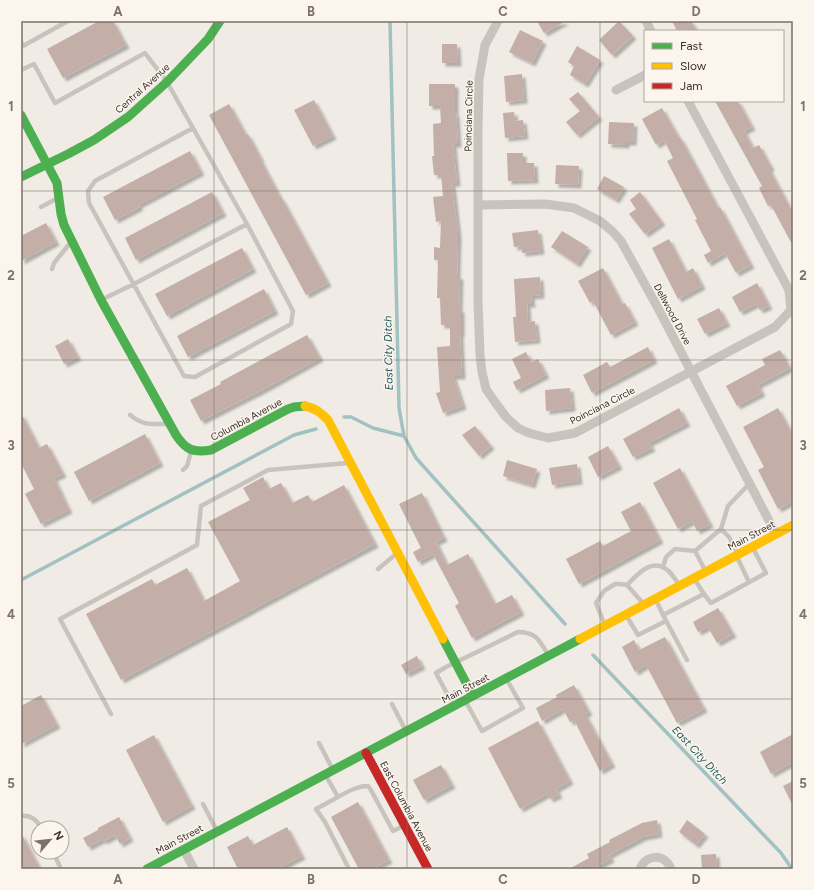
<svg xmlns="http://www.w3.org/2000/svg" width="814" height="890" font-family="Figtree,sans-serif">
  <style>
    .lines { fill: none; stroke-linecap: round; stroke-linejoin: round }
    .stream { stroke: #a1c2c1; stroke-width: 3.5 }
    .building { fill: #c3afa7; filter: url(#shadow) }
    .lane { stroke: #c9c3be; stroke-width: 4.5 }
    .street { stroke: #c9c3be; stroke-width: 9 }
    .fast { stroke: #4caf50; stroke-width: 9 }
    .slow { stroke: #ffc107; stroke-width: 9 }
    .jam { stroke: #c62828; stroke-width: 9 }
    .grid { fill: none; stroke: #7a716c; stroke-width: 1; stroke-opacity: 0.55 }
    .labels { text-anchor: middle; stroke-width: 3; stroke-linejoin: round; paint-order: stroke }
    .street-label { font-size: 10px; fill: #3b302b; stroke: #fbf5ee }
    .water-label { font-size: 11px; font-style: italic; fill: #1f5a5e; stroke: #fbf5ee }
    .neatline { fill: none; stroke: #7a716c; stroke-width: 1.5 }
    .grid-label { font-size: 13px; text-anchor: middle; font-weight: bold; fill: #7a716c }
  </style>
  <defs>
    <filter id="shadow"><feDropShadow dx="3.5" dy="3.5" stdDeviation="1" flood-color="#0004"/></filter>
  </defs>
  <rect width="100%" height="100%" fill="#f0ebe5"/>
  <g class="lines">
    <!-- stream -->
    <path class="stream" d="M390,21L399,408L404,436L416,458L565,624
      M344,417H351L373,428L404,436
      M21,580L294,435L316,429
      M593,655L781,853L792,869"/>
  </g>
  <!-- building -->
  <path class="building" d="M99,21H113L126,45L63,78L47,49Z
    M537,21H566L544,33Z
    M619,21L633,36L612,55L599,40Z
    M672,21H691L697,31H677Z
    M520,30L543,41L532,63L509,52Z
    M442,44H457L458,63H442Z
    M577,46L600,60L585,84L570,75L574,66L568,62Z
    M522,74L524,100L506,102L504,76Z
    M429,84H455V113H456L458,144H453L457,183H452L458,234L457,276H460L459,309H461V334H460L462,376H453L463,406L443,413L436,393L440,392L437,347L450,346V325H441L440,298H437L438,260H434V247L440,248L441,221L436,222L433,197L443,196L441,175H434L432,156H434L433,124L441,123L440,106H429Z
    M578,92L599,117L577,135L566,122L580,111L569,99Z
    M314,100L333,136L313,146L294,110Z
    M715,101H738L752,127L744,131L753,148L759,145L771,167L769,169L790,208L793,207V246L771,205L768,206L759,188L762,186Z
    M229,104L246,135L248,134L261,159H260L280,197H281L328,283L306,295L209,115Z
    M662,108L679,138L680,137L700,174L718,208L720,207L751,265L736,273L725,253L708,263L704,255L711,251L695,220L697,219L667,161L673,158L664,140L656,145L642,119Z
    M514,112L515,121L523,120L525,136L505,138L503,113Z
    M609,122L634,123L633,142H626V145L608,144Z
    M190,151L201,172L138,205L140,207L115,220L103,197Z
    M507,153H523V163H534L535,180L508,181Z
    M556,165L579,166L578,185L555,184Z
    M604,176L624,187L616,200L597,189Z
    M212,192L223,213L136,260L125,238Z
    M640,192L662,222L645,234L629,214L636,209L630,200Z
    M46,223L56,242L21,261V236Z
    M538,230L541,251L522,253L521,246L514,247L512,233Z
    M562,231L588,247L577,264L551,247Z
    M669,239L686,272L693,268L702,286L678,299L652,248Z
    M242,248L253,269L167,316L155,294Z
    M603,268L622,304L625,303L635,322L611,335L593,301L590,303L578,281Z
    M540,277L541,295L531,296L532,304H527L528,322L535,321L537,340L515,342L513,317H516L514,279Z
    M757,283L769,306L760,310L756,304L740,312L732,297Z
    M264,289L275,311L188,357L177,336Z
    M719,308L727,323L705,334L697,319Z
    M307,335L320,358L264,389L201,421L190,400L221,384L220,382Z
    M68,339L78,357L64,364L55,346Z
    M648,347L654,360L592,393L583,375L607,362L610,367Z
    M780,350L790,368L758,385L762,393L737,406L726,386L765,365L762,359Z
    M526,352L531,362L538,359L546,375L517,390L513,382L521,378L512,359Z
    M570,388L572,408L546,411L545,390Z
    M679,408L687,423L649,443L652,448L633,457L623,439Z
    M778,408L793,436V501L778,509L758,470L764,467L743,427Z
    M21,413L39,448L47,444L63,474L54,478L69,510L41,524L25,494L34,489L21,463Z
    M475,426L491,446L479,456L462,435Z
    M145,434L160,463L89,501L74,472Z
    M608,446L619,466L598,477L588,457Z
    M507,460L537,469L532,485L503,476Z
    M577,464L579,481L552,485L549,468Z
    M680,468L710,524L697,531L692,521L678,529L653,483Z
    M263,477L269,489L281,483L292,503L308,495L312,502L344,485L375,544L121,680L86,614L152,579L155,585L187,568L204,601L240,581L208,522L250,500L243,488Z
    M422,493L444,538L436,542L447,565L468,554L495,604L512,595L521,612L472,638L455,606L459,603L433,554L418,562L413,552L421,548L399,504Z
    M640,502L660,540L579,584L566,559L600,541L603,546L631,531L621,512Z
    M718,608L733,634L717,643L708,627L698,632L693,622Z
    M665,637L704,709L677,723L646,665L635,672L622,647L634,640L639,650Z
    M417,656L422,666L406,674L401,665Z
    M574,685L589,712L585,714L612,764L600,771L574,720L570,722L563,709L542,721L536,708L557,697L556,695Z
    M41,695L57,725L21,744V706Z
    M538,721L570,781L556,789L559,795L550,799L547,794L520,809L488,748Z
    M793,734V762L771,774L760,752Z
    M154,735L192,806L163,822L126,750Z
    M441,765L452,785L424,800L413,780Z
    M793,781V806L783,786Z
    M358,802L389,860L372,869H359L331,817Z
    M119,817L130,838L120,844L115,835L104,841L103,839L88,847L83,838L98,830V828Z
    M657,820L659,834L643,837L609,855L611,859L592,869H569L589,858L587,854L610,842L609,840L642,823Z
    M687,820L705,834L696,845L679,832Z
    M287,827L302,856L277,869H238L227,847L248,836L253,845Z
    M21,833L40,869H21Z
    M716,854L717,869H702L701,855Z"/>
  <g class="lines">
    <!-- lane -->
    <path class="lane" d="M21,42L23,46L68,21
      M21,70L34,64L55,103L145,53L167,82L193,128L247,224L293,311L291,324L195,377L184,376L89,203L88,191L95,181L193,128
      M41,207L58,198
      M52,269L54,263L71,242
      M101,300L134,284L247,224
      M130,415C144,426 150,424 168,424
      M183,470L187,466L191,452
      M721,529L729,537L737,552
      M695,551L721,529L728,506L750,483
      M737,557L749,582
      M663,567L666,557L675,549L695,551L705,570
      M378,569L396,554
      M695,580L704,594L711,603L766,573L753,548
      M627,585C637,575 651,558 666,569C671,572 674,578 678,583
      M656,600L663,615L687,660
      M626,615L638,635L666,621
      M663,615L704,594
      M604,623L596,603L604,591L615,584H620L627,585L642,602
      M466,702L482,731L523,708L507,680
      M452,703L436,673L446,667L518,632C535,632 539,639 547,653
      M392,704L405,729
      M111,714L60,619L197,545L201,506L268,470L348,463
      M319,743L332,768
      M326,776L338,797L316,809L325,822L349,869
      M338,797C347,792 357,786 368,786L371,790L393,831L403,826
      M203,804L216,829
      M21,816C30,815 37,820 41,828
      M53,852L61,869"/>
    <!-- street -->
    <path class="street" d="M498,21L485,45L479,79L478,131V302L480,355L482,372L486,389L495,402L506,417L518,428L529,433L548,438L575,433L775,327L791,310L789,290L688,101
      M646,21L651,31
      M616,90L645,75
      M478,205L545,204L574,208L600,221L612,231L621,241L659,310L776,534
      M184,850L194,869
      M640,869C646,854 665,853 671,869"/>
    <!-- fast -->
    <path class="fast" d="M21,115L57,183L61,214L64,225L101,300L176,435C186,450 193,453 211,450L288,409L294,407L305,406
      M21,177L68,154L94,140L128,117L167,82L208,39L220,21
      M443,639L473,696
      M147,869L580,639"/>
    <!-- slow -->
    <path class="slow" d="M305,406C315,408 321,412 328,420L443,639
      M580,639L793,525"/>
    <!-- jam -->
    <path class="jam" d="M366,753L428,869"/>
  </g>
  <!-- grid -->
  <path class="grid" d="M214,21V869M407,21V869M600,21V869M21,191H793M21,360H793M21,530H793M21,699H793"/>
  <g class="labels">
    <!-- street labels -->
    <g class="street-label">
      <text transform="translate(142 88) rotate(-42)" y="4">Central Avenue</text>
      <text transform="translate(468 116) rotate(-89)" y="4">Poinciana Circle</text>
      <text transform="translate(673 314) rotate(62)" y="4">Dellwood Drive</text>
      <text transform="translate(602 405) rotate(-27)" y="4">Poinciana Circle</text>
      <text transform="translate(246 419) rotate(-28)" y="4">Columbia Avenue</text>
      <text transform="translate(751 535) rotate(-28)" y="4">Main Street</text>
      <text transform="translate(465 688) rotate(-28)" y="4">Main Street</text>
      <text transform="translate(407 806) rotate(62)" y="4">East Columbia Avenue</text>
      <text transform="translate(179 839) rotate(-28)" y="4">Main Street</text>
    </g>
    <!-- water labels -->
    <g class="water-label">
      <text transform="translate(388 353) rotate(-91)" y="4">East City Ditch</text>
      <text transform="translate(700 755) rotate(47)" y="4">East City Ditch</text>
    </g>
  </g>
  <!-- border -->
  <rect width="814" height="890" fill="none" stroke="#fbf5ee" stroke-width="44"/>
  <!-- legend -->
  <rect x="644" y="30" width="140" height="72" fill="#fbf5ee" stroke="#aea6a0"/>
  <rect x="652" y="43" width="20" height="6" fill="#4caf50" stroke="#aea6a0"/>
  <text x="680" y="50" font-size="12" fill="#3b302b">Fast</text>
  <rect x="652" y="63" width="20" height="6" fill="#ffc107" stroke="#aea6a0"/>
  <text x="680" y="70" font-size="12" fill="#3b302b">Slow</text>
  <rect x="652" y="83" width="20" height="6" fill="#c62828" stroke="#aea6a0"/>
  <text x="680" y="90" font-size="12" fill="#3b302b">Jam</text>
  <!-- north arrow -->
  <g transform="translate(50 840) rotate(62)"><circle r="19" fill="#fbf5ee" stroke="#aea6a0"/>
  <path d="M0-3L7 15L0 10L-7 15Z" fill="#7a716c"/>
  <text y="-6" font-size="11" font-weight="bold" text-anchor="middle" fill="#3b302b">N</text>
  </g>
  <rect x="22" y="22" width="770" height="846" class="neatline"/>
  <g class="grid-label">
    <text x="118" y="16">A</text>
    <text x="311" y="16">B</text>
    <text x="503" y="16">C</text>
    <text x="696" y="16">D</text>
    <text x="11" y="111">1</text>
    <text x="803" y="111">1</text>
    <text x="11" y="280">2</text>
    <text x="803" y="280">2</text>
    <text x="11" y="450">3</text>
    <text x="803" y="450">3</text>
    <text x="11" y="619">4</text>
    <text x="803" y="619">4</text>
    <text x="11" y="788">5</text>
    <text x="803" y="788">5</text>
    <text x="118" y="884">A</text>
    <text x="311" y="884">B</text>
    <text x="503" y="884">C</text>
    <text x="696" y="884">D</text>
  </g>
</svg>
